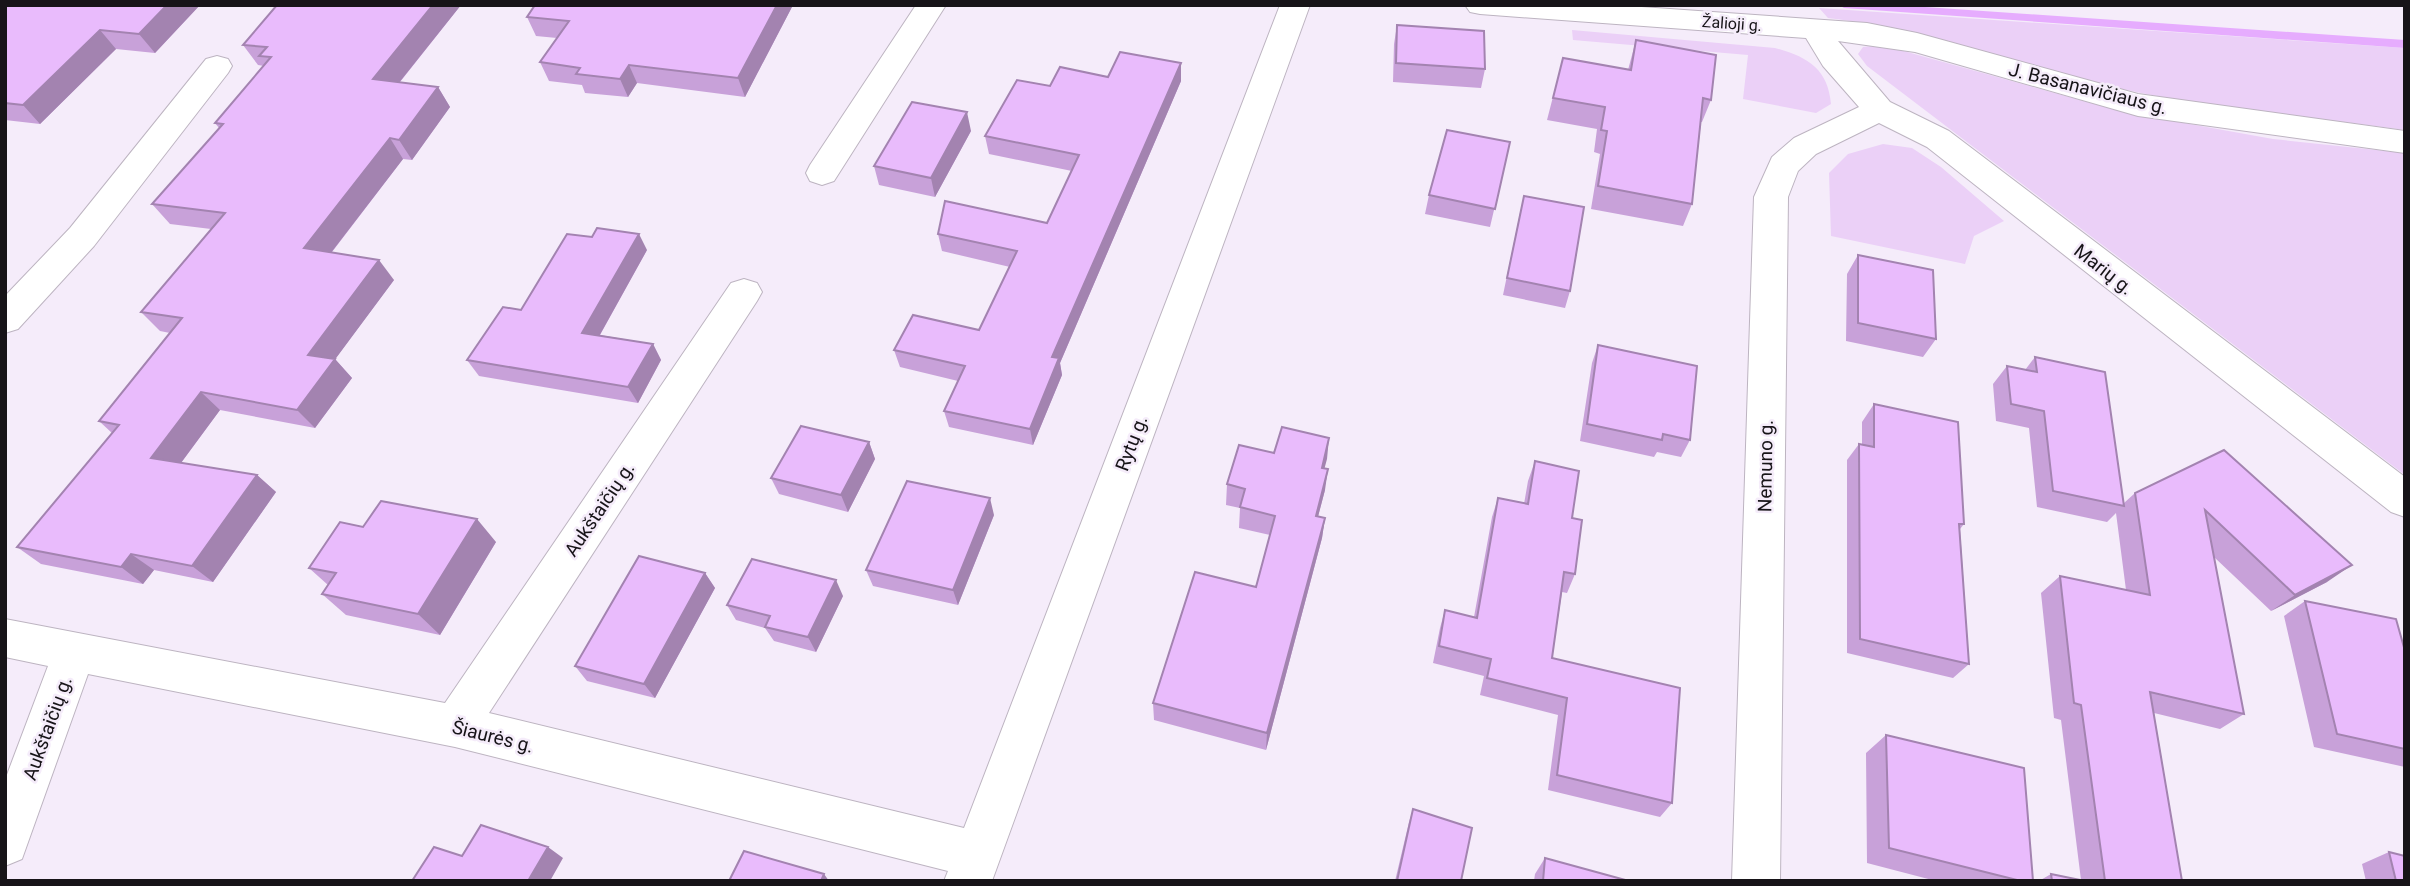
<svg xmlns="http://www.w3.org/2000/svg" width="2410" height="886" font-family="Roboto,sans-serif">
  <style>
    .green { fill: #ebd0f7 }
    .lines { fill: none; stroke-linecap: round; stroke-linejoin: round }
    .stream { fill: #e6acfe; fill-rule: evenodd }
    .street-casing { stroke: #bdb4c1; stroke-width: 2 }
    .street { fill: #fff; fill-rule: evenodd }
    .wall { fill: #c8a1d9 }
    .shaded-wall { fill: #a383b0 }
    .building { fill: #e9bbfc; stroke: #a383b0; stroke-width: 2 }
    .labels { text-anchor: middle; stroke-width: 5; stroke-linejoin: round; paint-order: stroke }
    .far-street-label { font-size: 16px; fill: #171418; stroke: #f5ecfa }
    .street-label { font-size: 19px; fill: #171418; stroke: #f5ecfa }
  </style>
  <rect width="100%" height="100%" fill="#f5ecfa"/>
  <!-- green -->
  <path class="green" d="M1819,8L2405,48V130C2302,116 2196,107 2095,83C2003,61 1923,29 1828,18Z
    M1572,30L1775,48C1808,57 1828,69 1831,104L1816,113L1743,99L1748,55L1573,40Z
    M1882,45L2123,112L2273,139L2405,153V475L1867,66L1858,54L1863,47Z
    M1883,144L1912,148L1941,167L2004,221L1974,236L1965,264L1831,236L1829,173L1848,154Z"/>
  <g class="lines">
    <!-- stream -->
    <path class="stream" d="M1839,5H1896L2405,40V48L1844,8Z"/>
    <!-- street casing -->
    <g class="street-casing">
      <path id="street" d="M916,5H946L834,181L822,185L810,181L806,173L810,165Z
        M1280,5H1310L992,881H944L948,871L455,747L88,674L22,859L5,866V780L48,666L5,657V619L445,703L731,283L744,279L757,283L762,292L757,301L489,713L964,828Z
        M1465,5H1613L1867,23L1917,33L2138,94L2405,131V153L2138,116L1915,52L1838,41L1890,102L1949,131L2405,477V517L2391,512L1927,147L1879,123L1816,154L1798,171L1788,197L1780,881H1732L1754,197L1772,157L1794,138L1859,107L1823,66L1806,38L1480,14L1470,12Z
        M217,56L228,59L232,66L228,73L94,246L18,329L5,333V296L70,228L206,59Z"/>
    </g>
    <!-- street -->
    <use href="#street" class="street"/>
  </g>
  <!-- wall -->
  <path class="wall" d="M5,5H200L155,53L116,49L40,124L5,120Z
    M277,5H461L400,82L438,87L450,107L412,160L403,159L332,252L394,280L335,359L352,378L315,428L220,410L181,463L257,475L276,492L213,582L154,570L143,584L41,564L17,547L112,433L99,421L170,333L160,331L141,312L211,229L170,224L152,204L219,128L215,123L264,66L258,65L243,45Z
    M535,5H793L745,97L637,83L628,97L585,93L582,85L549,81L540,62L557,38L536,36L527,17Z
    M1397,25L1485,69L1481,88L1393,82L1394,44Z
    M1636,40L1711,100L1702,122H1701L1692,204L1683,226L1591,209L1600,154L1594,152L1597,129L1547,120L1563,58L1628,70Z
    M1108,77L1181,81L1060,363L1062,375L1033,445L949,427L944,411L958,381L900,367L894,350L979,330L1010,267L942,251L938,234L1047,223L1072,171L989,154L985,136L1050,86Z
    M971,131L935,197L879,185L874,166Z
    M1510,142L1490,227L1425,214L1429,195Z
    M1524,196L1570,291L1565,308L1503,295L1520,213Z
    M647,250L600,335L653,344L661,360L638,403L479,376L467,360L521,310Z
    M1858,255L1936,339L1923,357L1846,341L1847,274Z
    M1598,345L1690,440L1681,457L1657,452L1654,457L1580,441L1592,363Z
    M2035,357L2124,503L2135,493L2224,450L2327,582L2271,611L2214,557L2244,714L2220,729L2154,713L2182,881H2039L2051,874L2081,880L2061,720L2054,718L2041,593L2060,576L2126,590L2116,513L2107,522L2037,507L2029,428L1996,421L1993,384L2007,366L2025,370Z
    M1874,404L1964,524L1960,529L1969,664L1953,678L1847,653V460L1859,444H1862V422Z
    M1329,438L1324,468L1325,490L1318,516L1325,518L1322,538L1266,750L1154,720L1153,703L1256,587L1270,535L1239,528L1240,508L1226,505L1227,484L1274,453Z
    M869,442L875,459L848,512L779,494L771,478Z
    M1535,461L1572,518L1575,574L1567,593L1562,592L1552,658L1672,803L1660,817L1548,790L1558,715L1480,695L1484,676L1433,663L1440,628L1445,610L1474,617L1492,517L1498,498L1524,504L1528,481Z
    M994,515L958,605L873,586L866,570Z
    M363,527L496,542L440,635L346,615L322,594L328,585L309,568Z
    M705,573L715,588L655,698L587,681L575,666Z
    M843,596L816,652L774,641L765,628L736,620L727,605Z
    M2305,601L2405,651V767L2314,747L2284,616Z
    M1886,735L2033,881H1936L1867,863L1866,753Z
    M1413,809L1461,881H1395L1409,822Z
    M2389,852L2405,881H2366L2362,864Z
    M1545,858L1629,881H1534L1535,874Z"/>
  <!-- shaded-wall -->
  <path class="shaded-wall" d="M167,5H200L155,53L139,34Z
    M433,5H461L386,99L373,79Z
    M777,5H793L745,97L738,78Z
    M100,30L116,49L40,124L23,105Z
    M1181,63V81L1060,363L1062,375L1033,445L1030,429L1052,357Z
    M629,65L637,83L628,97L620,79Z
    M438,87L450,107L412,160L399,140Z
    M967,112L971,131L935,197L931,178Z
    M390,138L403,159L320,267L304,248Z
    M639,234L647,250L592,349L582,333Z
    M379,260L394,280L325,373L308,355Z
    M653,344L661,360L638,403L628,387Z
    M335,359L352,378L315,428L297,410Z
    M201,392L220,410L172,475L151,458Z
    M1329,438L1327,459L1319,489L1322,468Z
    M869,442L875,459L848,512L841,495Z
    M1328,469L1325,490L1313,536L1316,516Z
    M257,475L276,492L213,582L192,566Z
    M990,498L994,515L958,605L953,590Z
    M1325,518L1322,538L1266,750L1267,733Z
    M477,519L496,542L440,635L418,614Z
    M131,554L154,570L143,584L121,567Z
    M2352,565L2327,582L2271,611L2295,595Z
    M705,573L715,588L655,698L644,684Z
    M836,580L843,596L816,652L808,637Z
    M548,847L563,858L550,881H528Z
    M824,874L829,881H821Z"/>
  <!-- building -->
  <path class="building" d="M5,5H167L139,34L100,30L23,105L5,103Z
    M277,5H433L373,79L438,87L399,140L390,138L304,248L379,260L308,355L335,359L297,410L201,392L151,458L257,475L192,566L131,554L121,567L17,547L119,425L99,421L182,318L141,312L225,213L152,204L223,124L215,123L271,57L259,56L267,47L243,45Z
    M535,5H777L738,78L629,65L620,79L576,74L580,68L540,62L569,21L527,17Z
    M1397,25L1484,31L1485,69L1396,63Z
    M1636,40L1716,55L1711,100L1703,98L1692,204L1598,186L1607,131L1601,130L1605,107L1553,98L1563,58L1631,70Z
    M1120,52L1181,63L1052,357L1059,358L1030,429L944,411L965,366L894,350L913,315L979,330L1017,251L938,234L945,201L1047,223L1079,155L985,136L1017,80L1050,86L1060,67L1108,77Z
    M912,102L967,112L931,178L874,166Z
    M1447,130L1510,142L1495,209L1429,195Z
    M1524,196L1584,207L1570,291L1507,278Z
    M597,228L639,234L582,333L653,344L628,387L467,360L503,307L521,310L567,234L592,237Z
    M1858,255L1933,270L1936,339L1858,323Z
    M1598,345L1697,366L1690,440L1663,434L1662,440L1587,424Z
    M2035,357L2105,372L2124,506L2053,491L2044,411L2011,404L2007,366L2037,372Z
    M1874,404L1958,422L1964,524H1959L1969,664L1860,639L1859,444L1874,447Z
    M801,426L869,442L841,495L771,478Z
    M1282,427L1329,438L1322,468L1328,469L1316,516L1325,518L1267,733L1153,703L1195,572L1256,587L1275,516L1240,507L1245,489L1227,484L1239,445L1274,453Z
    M2224,450L2352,565L2295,595L2205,510L2244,714L2150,692L2182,881H2105L2081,705L2074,703L2060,576L2150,595L2135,493Z
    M1535,461L1579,471L1572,518L1582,520L1575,574L1564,572L1552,658L1680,688L1672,803L1557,775L1567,698L1487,678L1491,659L1439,646L1445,610L1477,618L1498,498L1528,504Z
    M907,481L990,498L953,590L866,570Z
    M381,501L477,519L418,614L322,594L336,573L309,568L340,522L363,527Z
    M639,556L705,573L644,684L575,666Z
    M752,559L836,580L808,637L765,627L770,616L727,605Z
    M2305,601L2396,619L2405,651V749L2337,734Z
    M1886,735L2024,768L2033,881H2021L1889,848Z
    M1413,809L1472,828L1461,881H1397Z
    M481,825L548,847L528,881H412L434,847L462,856Z
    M744,851L824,874L821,881H729Z
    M2389,852L2405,856V881H2396Z
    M1545,858L1629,881H1543Z
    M2051,874L2085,881H2052Z"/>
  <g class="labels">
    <!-- far-street labels -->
    <g class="far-street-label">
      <text transform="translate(1732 23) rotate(4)" y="6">Žalioji g.</text>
    </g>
    <!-- street labels -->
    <g class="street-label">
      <text transform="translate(2088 88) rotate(14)" y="7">J. Basanavičiaus g.</text>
      <text transform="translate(2104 269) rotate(38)" y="7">Marių g.</text>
      <text transform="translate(1131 443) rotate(-69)" y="7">Rytų g.</text>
      <text transform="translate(1765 466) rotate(-89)" y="7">Nemuno g.</text>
      <text transform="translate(599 509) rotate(-56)" y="7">Aukštaičių g.</text>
      <text transform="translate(47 728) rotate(-70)" y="7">Aukštaičių g.</text>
      <text transform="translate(493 736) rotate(14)" y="7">Šiaurės g.</text>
    </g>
  </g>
  <!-- border -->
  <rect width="2410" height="886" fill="none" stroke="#171418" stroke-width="14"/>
</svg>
